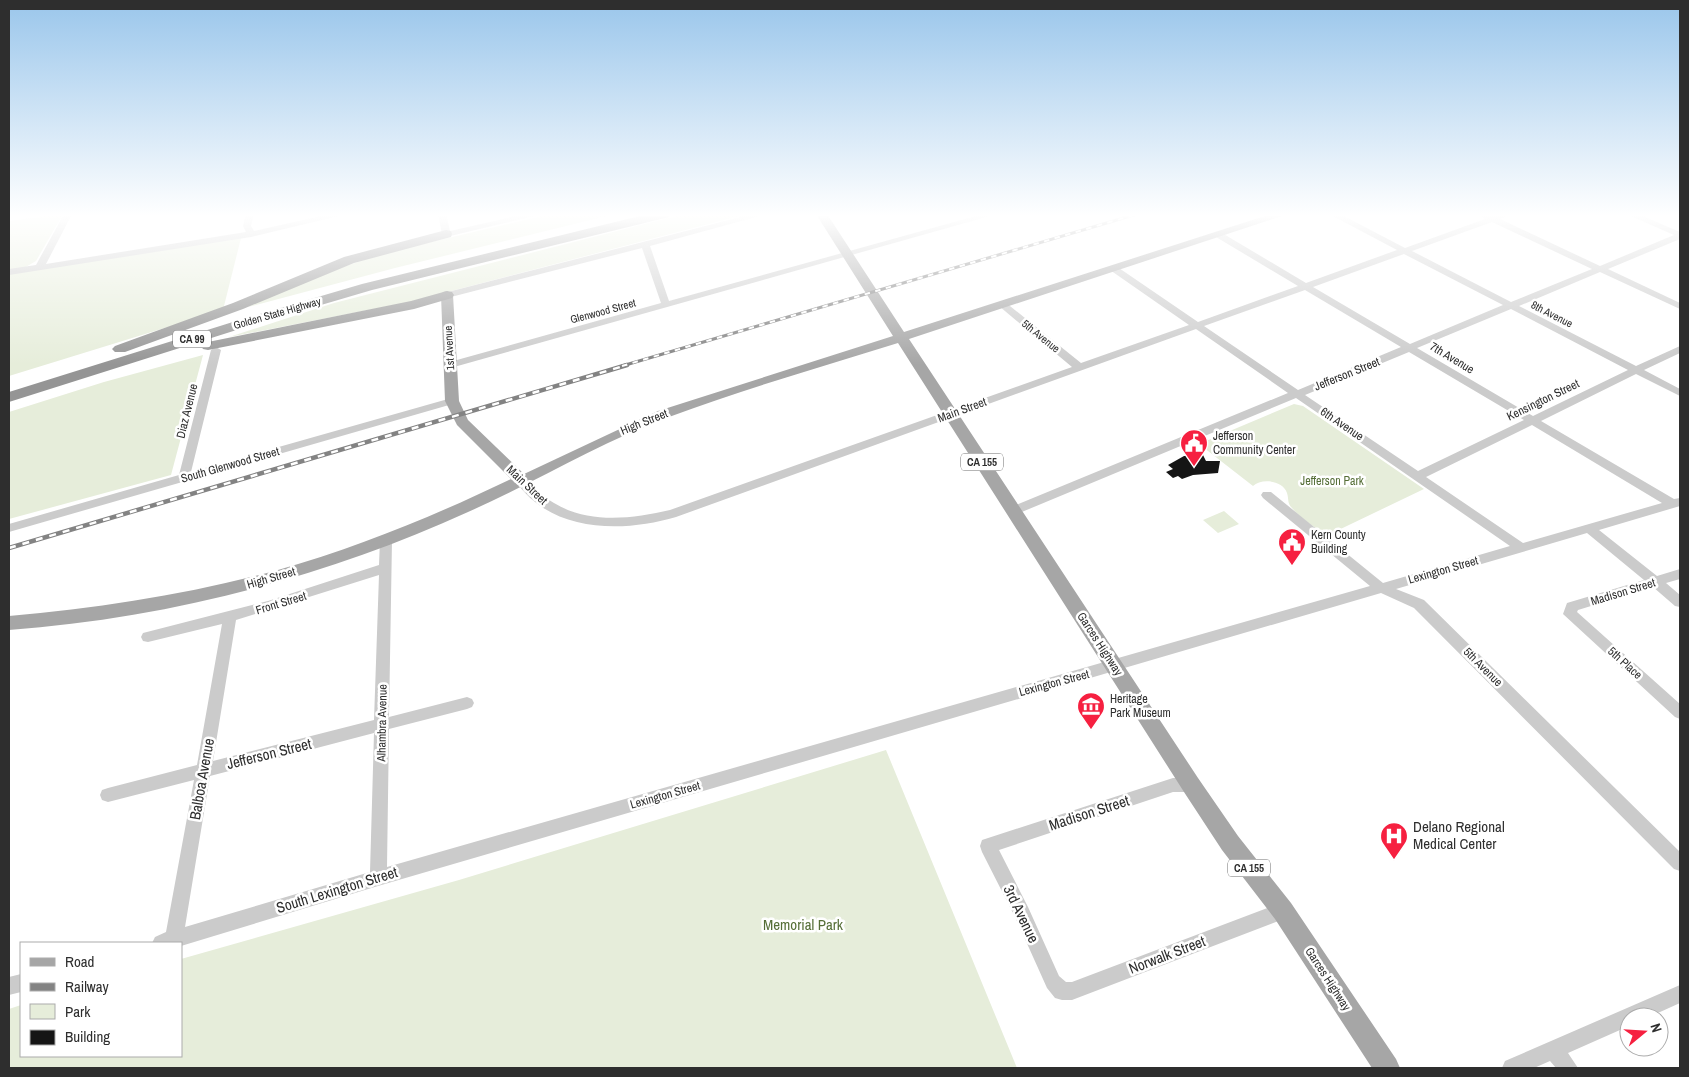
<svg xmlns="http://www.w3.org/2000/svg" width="1689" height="1077" font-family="'Archivo Narrow',sans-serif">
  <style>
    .green { fill: #e6edda }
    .building { fill: #151515 }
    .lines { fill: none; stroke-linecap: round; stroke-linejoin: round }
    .minor { fill: #cbcbcb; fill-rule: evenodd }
    .major { fill: #a6a6a6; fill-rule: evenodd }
    .highway { fill: #959595; fill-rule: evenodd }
    .rail-far1-casing { stroke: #838383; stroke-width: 3 }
    .rail-casing { stroke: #838383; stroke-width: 4.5 }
    .rail-far1 { stroke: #fff; stroke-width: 2; stroke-dasharray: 5.5; stroke-linecap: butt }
    .rail { stroke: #fff; stroke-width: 2.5; stroke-dasharray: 7; stroke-linecap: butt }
    .labels { text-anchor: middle; stroke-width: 5; stroke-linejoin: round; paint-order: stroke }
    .far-street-label { font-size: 11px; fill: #2e2e2e; stroke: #fff }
    .shield { fill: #fff; stroke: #6d6d6d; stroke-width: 1 }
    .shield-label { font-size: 11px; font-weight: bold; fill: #2e2e2e }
    .street-label { font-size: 12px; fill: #2e2e2e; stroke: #fff }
    .poi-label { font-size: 12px; fill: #2e2e2e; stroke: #fff; text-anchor: start }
    .park-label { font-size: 12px; fill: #556e37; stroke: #fff }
    .near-street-label { font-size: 15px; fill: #2e2e2e; stroke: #fff }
    .near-poi-label { font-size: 15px; fill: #2e2e2e; stroke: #fff; text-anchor: start }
    .near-park-label { font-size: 15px; fill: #556e37; stroke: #fff }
  </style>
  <rect width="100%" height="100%" fill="#fff"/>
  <!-- green -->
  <path class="green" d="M63,214L36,261L24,268L9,270V221Z
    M551,214H615L395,268L248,307L314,277L384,253Z
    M684,214H747L409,302L229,337L334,303Z
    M241,238L223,310L9,376V274Z
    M203,355L171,475L9,519V412L104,382Z
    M1294,404L1303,406L1424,489L1326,536C1315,527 1301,519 1292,508C1287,503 1289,499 1287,493C1283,480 1261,478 1253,486L1199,444Z
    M1224,511L1239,524L1218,533L1203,520Z
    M886,750L1017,1068H9V1009L21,1005V1056H181V959L459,880Z"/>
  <!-- building -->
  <path class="building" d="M1203,455L1206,461H1220L1218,473L1193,475L1182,479L1178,476L1173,478L1166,472L1173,469L1168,465L1184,456Z"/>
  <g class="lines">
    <!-- minor -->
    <path class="minor" d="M64,214H72L46,264L246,232L243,226L246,214H254L251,226L254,231L330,214H347L251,237L9,275V269L36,265Z
      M438,214H446L450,231L525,214H542L446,237L442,234Z
      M752,214H767L650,246L669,301L983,214H997L454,367H446L445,365L446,363L661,303L642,248L447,298L442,295L444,293Z
      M1329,214H1340L1405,248L1485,219L1477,214L1493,216L1511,214L1500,219L1600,266L1674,235L1626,214H1638L1680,232V239L1608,269L1680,303V309L1600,272L1519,306L1636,366L1680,346V353L1644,370L1680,389V396L1636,374L1541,421L1674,499L1680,498V506L1599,530L1657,576L1680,569V579L1666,583L1680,595V607L1675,606L1653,587L1578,610L1577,612L1680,704V719L1675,717L1563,614L1567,603L1644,580L1587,533L1396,589L1424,600L1680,852V871L1674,869L1414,608L1381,593L378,886L181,946V943H152L155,937L166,932L194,780L108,802L102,800L100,795L102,790L108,788L197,765L222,624L148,642L143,641L141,637L143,633L268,601L379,565L380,540L382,537H390L392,540L389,717L467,697L472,699L474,703L472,707L467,709L389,729L387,867L1370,586L1263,498L1261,495L1263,492H1271L1383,583L1510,546L1296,398L1017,514H1009L1007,511L1009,508L1288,393L1196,329L676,517C622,533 550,533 515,480L517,477H525C534,486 543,497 554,503C588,524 632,519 670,510L1072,367L999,306V302H1005L1081,363L1189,325L1110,270V266H1116L1198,322L1298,286L1216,237V233H1222L1306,283L1397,250ZM1492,222L1592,269L1511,302L1412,251ZM1404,254L1503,305L1410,344L1313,287ZM1305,290L1401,347L1298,390L1204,326ZM1511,309L1628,370L1533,416L1417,348ZM1409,352L1524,420L1418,471L1305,395ZM1532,425L1662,503L1523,543L1426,477ZM379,575L374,720L213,761L236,620ZM374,733L370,872L185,927L210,776Z
      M216,347L221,350L191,472L448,399H456L457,401L456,403L9,532V524L179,475L211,350Z
      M1173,778H1191L1197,780L1199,785L1197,790L1191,792H1173L999,850L1028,907L1059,976L1066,982H1072L1283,902L1289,905L1292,911L1289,917L1072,1000H1062L1055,998L1047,988L1016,919L982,852L980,846L982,840Z
      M21,974V992L9,995V977Z
      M1680,985V1003L1649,1017H1629V1026L1568,1053L1578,1068H1556L1550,1061L1534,1068H1502L1505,1061Z"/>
    <!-- major -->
    <path class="major" d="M816,214H827L904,332L1271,214H1288L909,339L1198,778L1238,836L1291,903L1396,1059L1400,1068H1372L1275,919L1222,850L1184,792L898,343C821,367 744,389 669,417C599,443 536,482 468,512C323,578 167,618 9,630V616C100,608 190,594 278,570C359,547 436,515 511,479L457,425L445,401L441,295L443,292L447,291L453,295L459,401L468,420L524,474L658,411L893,336Z"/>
    <!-- highway -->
    <path class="highway" d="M648,214H671L669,217L372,290L246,327L9,402V392L236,321L362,284Z
      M446,230L451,231L452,234L451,237L354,263L243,309L125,352H115L112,349L115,346L233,303L344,257Z
      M447,291L452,292L454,295L452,298L414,309L208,350L203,349L201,346L203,343L208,342L411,301Z"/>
    <!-- rail-far1 casing -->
    <g class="rail-far1-casing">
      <path id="rail-far1" d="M622,366L1137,214"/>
    </g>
    <!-- rail casing -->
    <g class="rail-casing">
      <path id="rail" d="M9,548L627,365"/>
    </g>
    <!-- rail-far1 -->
    <use href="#rail-far1" class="rail-far1"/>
    <!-- rail -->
    <use href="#rail" class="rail"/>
  </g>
  <!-- sky -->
  <linearGradient id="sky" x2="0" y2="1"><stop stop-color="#9ac6eb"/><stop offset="0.59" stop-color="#fff"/><stop offset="1" stop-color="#fff" stop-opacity="0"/></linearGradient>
  <rect width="1689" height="365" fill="url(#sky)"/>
  <!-- icons -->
  <defs>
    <g id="civic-pin" transform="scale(1.4375)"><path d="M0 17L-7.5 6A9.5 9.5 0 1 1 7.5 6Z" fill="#f62040" stroke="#fff"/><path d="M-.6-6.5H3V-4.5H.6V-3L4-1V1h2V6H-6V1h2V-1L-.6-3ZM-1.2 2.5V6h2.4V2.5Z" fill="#fff"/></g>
    <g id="museum-pin" transform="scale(1.4375)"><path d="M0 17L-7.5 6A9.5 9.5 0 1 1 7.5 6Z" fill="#f62040" stroke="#fff"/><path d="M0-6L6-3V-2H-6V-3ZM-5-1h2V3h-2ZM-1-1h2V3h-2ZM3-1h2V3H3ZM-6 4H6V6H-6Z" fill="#fff"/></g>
    <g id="hospital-pin" transform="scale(1.4375)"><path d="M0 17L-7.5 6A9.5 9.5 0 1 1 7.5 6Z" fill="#f62040" stroke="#fff"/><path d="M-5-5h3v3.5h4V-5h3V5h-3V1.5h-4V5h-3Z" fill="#fff"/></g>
  </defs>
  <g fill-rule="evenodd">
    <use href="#civic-pin" x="1194" y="443"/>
    <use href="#civic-pin" x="1292" y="542"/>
    <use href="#museum-pin" x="1091" y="706"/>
    <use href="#hospital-pin" x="1394" y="836"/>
  </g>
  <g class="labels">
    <!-- far-street labels -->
    <g class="far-street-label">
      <text transform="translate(603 311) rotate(-15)" y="4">Glenwood Street</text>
      <text transform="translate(277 313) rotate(-16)" y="4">Golden State Highway</text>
      <text transform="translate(1552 314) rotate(27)" y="4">8th Avenue</text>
      <text transform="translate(1041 336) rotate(39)" y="4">5th Avenue</text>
      <text transform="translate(449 348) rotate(-93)" y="4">1st Avenue</text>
    </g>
    <!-- shield labels -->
    <g class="shield">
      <rect x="173" y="330.5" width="38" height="17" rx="4"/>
      <rect x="961" y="453.5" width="42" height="17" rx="4"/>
      <rect x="1228" y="859.5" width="42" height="17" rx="4"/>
    </g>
    <g class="shield-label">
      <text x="192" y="343">CA 99</text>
      <text x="982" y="466">CA 155</text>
      <text x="1249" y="872">CA 155</text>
    </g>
    <!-- street labels -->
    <g class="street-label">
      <text transform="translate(1452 358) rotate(31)" y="4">7th Avenue</text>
      <text transform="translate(1347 374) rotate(-22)" y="4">Jefferson Street</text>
      <text transform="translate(1543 400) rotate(-26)" y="4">Kensington Street</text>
      <text transform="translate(962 410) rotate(-20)" y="4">Main Street</text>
      <text transform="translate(187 411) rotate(-76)" y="4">Diaz Avenue</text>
      <text transform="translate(644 422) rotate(-22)" y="4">High Street</text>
      <text transform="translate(1342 424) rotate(34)" y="4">6th Avenue</text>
      <text transform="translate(230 465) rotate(-16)" y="4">South Glenwood Street</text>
      <text transform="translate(527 485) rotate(43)" y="4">Main Street</text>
      <text transform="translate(1443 570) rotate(-16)" y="4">Lexington Street</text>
      <text transform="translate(271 578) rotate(-16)" y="4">High Street</text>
      <text transform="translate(1623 592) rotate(-17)" y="4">Madison Street</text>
      <text transform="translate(281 603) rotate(-17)" y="4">Front Street</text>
      <text transform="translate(1100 644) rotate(57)" y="4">Garces Highway</text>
      <text transform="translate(1625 663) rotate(42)" y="4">5th Place</text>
      <text transform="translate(1483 667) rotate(45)" y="4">5th Avenue</text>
      <text transform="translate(1054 683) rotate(-15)" y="4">Lexington Street</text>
      <text transform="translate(382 723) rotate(-89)" y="4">Alhambra Avenue</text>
      <text transform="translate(665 795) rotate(-16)" y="4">Lexington Street</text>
      <text transform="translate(1328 979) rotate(57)" y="4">Garces Highway</text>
    </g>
    <!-- poi labels -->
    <g class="poi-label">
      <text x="1213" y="440">Jefferson<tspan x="1213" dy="14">Community Center</tspan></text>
      <text x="1311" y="539">Kern County<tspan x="1311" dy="14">Building</tspan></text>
      <text x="1110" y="703">Heritage<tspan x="1110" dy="14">Park Museum</tspan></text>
    </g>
    <!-- park labels -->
    <g class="park-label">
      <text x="1332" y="485">Jefferson Park</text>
    </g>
    <!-- near-street labels -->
    <g class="near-street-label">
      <text transform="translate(269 754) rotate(-14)" y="5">Jefferson Street</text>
      <text transform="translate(202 779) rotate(-80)" y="5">Balboa Avenue</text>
      <text transform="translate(1089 813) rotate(-18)" y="5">Madison Street</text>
      <text transform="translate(337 890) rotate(-17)" y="5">South Lexington Street</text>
      <text transform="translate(1021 914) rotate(64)" y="5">3rd Avenue</text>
      <text transform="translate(1167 955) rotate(-21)" y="5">Norwalk Street</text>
    </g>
    <!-- near-poi labels -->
    <g class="near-poi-label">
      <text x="1413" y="832">Delano Regional<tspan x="1413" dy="17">Medical Center</tspan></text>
    </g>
    <!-- near-park labels -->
    <g class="near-park-label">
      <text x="803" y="930">Memorial Park</text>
    </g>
  </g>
  <!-- border -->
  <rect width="1689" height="1077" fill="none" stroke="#2e2e2e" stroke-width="20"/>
  <!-- legend -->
  <rect x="20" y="942" width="162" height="115" fill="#ffffff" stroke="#ababab"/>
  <rect x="30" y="958" width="25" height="8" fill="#a6a6a6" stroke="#ababab"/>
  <text x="65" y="967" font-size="15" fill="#2e2e2e">Road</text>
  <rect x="30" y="983" width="25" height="8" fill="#838383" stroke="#ababab"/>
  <text x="65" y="992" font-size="15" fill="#2e2e2e">Railway</text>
  <rect x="30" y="1004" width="25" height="15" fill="#e6edda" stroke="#ababab"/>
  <text x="65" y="1017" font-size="15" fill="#2e2e2e">Park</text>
  <rect x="30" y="1030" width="25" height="15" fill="#151515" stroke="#ababab"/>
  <text x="65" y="1042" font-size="15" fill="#2e2e2e">Building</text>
  <!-- north arrow -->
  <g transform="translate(1644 1032) rotate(72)"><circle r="24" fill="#ffffff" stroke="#ababab"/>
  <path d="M0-4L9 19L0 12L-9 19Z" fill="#f62040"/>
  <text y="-8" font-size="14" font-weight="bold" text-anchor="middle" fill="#2e2e2e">N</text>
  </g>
</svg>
